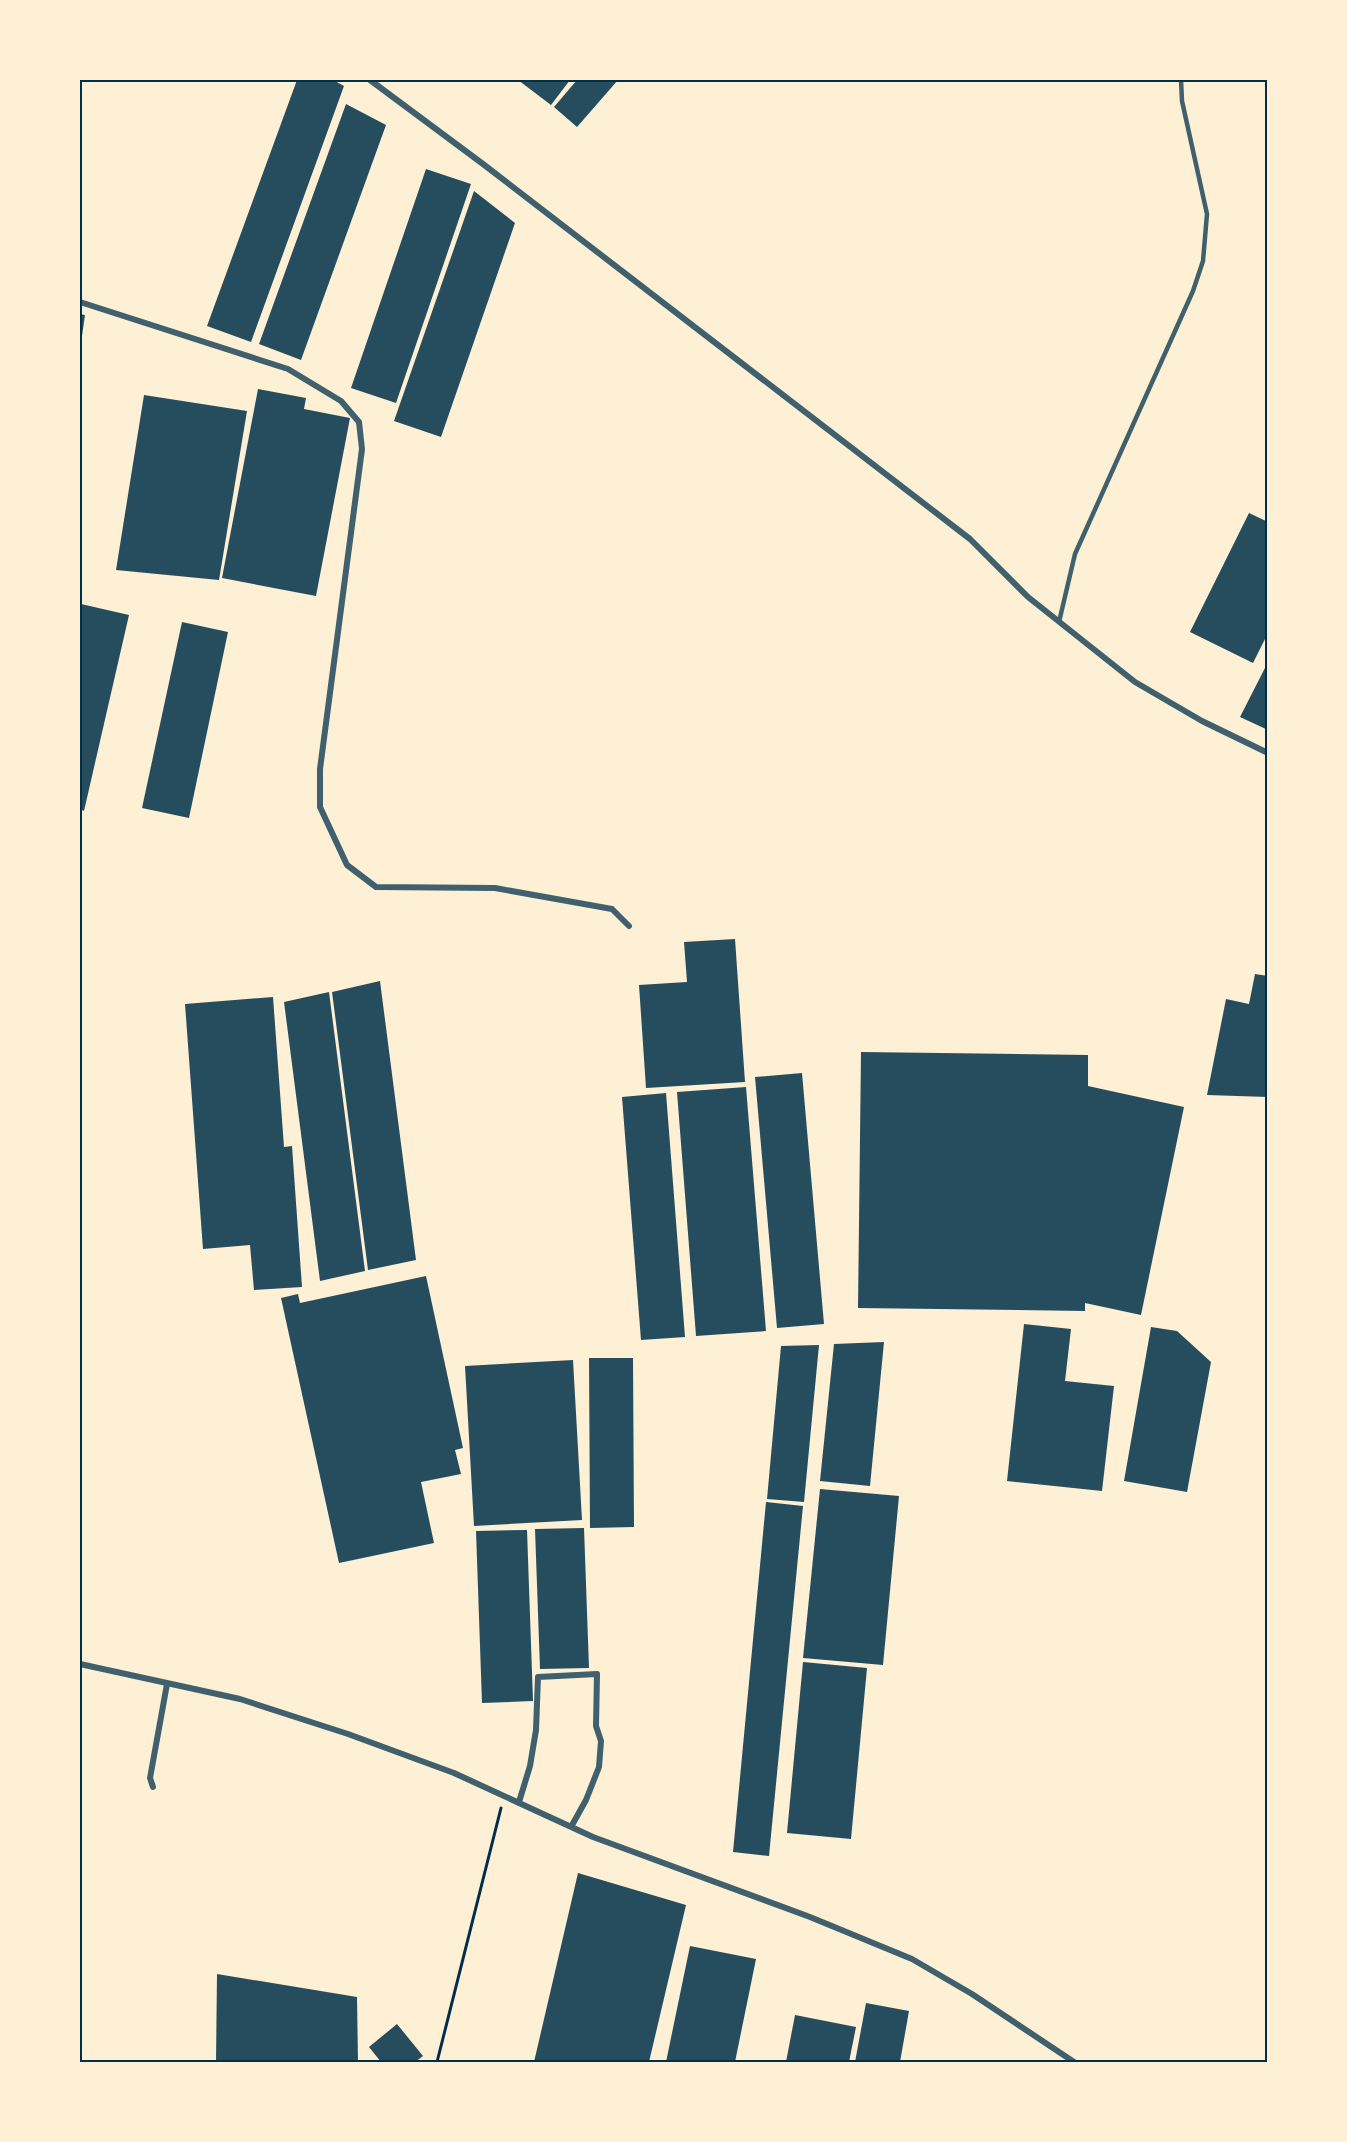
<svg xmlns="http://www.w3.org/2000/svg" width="1347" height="2142" font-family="Karla,sans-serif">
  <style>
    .building { fill: #264d5e }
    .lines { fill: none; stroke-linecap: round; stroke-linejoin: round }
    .path { stroke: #003049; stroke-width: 3 }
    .service { stroke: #3f606c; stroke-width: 4.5 }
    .minor { stroke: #3f606c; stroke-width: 6 }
    .neatline { fill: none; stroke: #003049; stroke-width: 2 }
  </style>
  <rect width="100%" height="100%" fill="#fdf0d5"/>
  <!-- building -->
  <path class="building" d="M297,80H333L344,86L251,342L207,326Z
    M518,80H570L551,105Z
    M577,80H618L577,127L554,107Z
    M346,104L386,125L301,360L259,344Z
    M426,169L471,184L396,403L351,388Z
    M474,191L515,223L441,437L394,421Z
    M80,314L85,315L81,343H80Z
    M258,389L306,398L304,409L350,418L316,596L222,578Z
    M144,395L247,411L219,580L116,570Z
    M1249,513L1268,522V633L1253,663L1190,632Z
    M81,604L129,615L84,811L80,809V612Z
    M182,622L228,632L189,818L142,808Z
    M1268,662V730L1240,717Z
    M735,939L745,1082L646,1088L639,985L687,982L684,942Z
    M1255,974L1268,976V1097L1207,1095L1226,999L1249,1004Z
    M380,981L416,1260L368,1270L332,992Z
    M329,992L365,1271L320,1281L284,1002Z
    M273,997L284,1147L292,1146L302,1287L254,1290L250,1245L203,1249L185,1004Z
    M861,1052L1088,1055V1086L1184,1107L1141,1315L1085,1303V1311L858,1308Z
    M802,1073L824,1324L777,1328L755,1077Z
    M746,1087L766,1331L696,1336L677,1092Z
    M666,1093L685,1337L641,1340L622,1097Z
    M426,1276L463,1448L455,1450L461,1474L421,1482L434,1543L339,1563L281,1298L298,1294L300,1303Z
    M1024,1324L1071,1329L1065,1381L1114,1386L1102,1491L1007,1481Z
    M1151,1327L1177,1331L1211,1362L1187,1492L1124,1481Z
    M884,1342L870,1486L820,1481L834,1344Z
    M819,1345L804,1502L767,1499L781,1346Z
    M589,1358H633L634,1527L590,1528Z
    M573,1360L582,1520L474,1526L465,1366Z
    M820,1489L899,1496L883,1665L803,1658Z
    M766,1502L803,1506L769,1856L733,1852Z
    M584,1528L589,1668L540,1669L535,1529Z
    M527,1530L533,1701L482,1703L476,1531Z
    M803,1662L867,1668L851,1839L787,1833Z
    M578,1873L686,1905L649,2062H534Z
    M690,1946L756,1959L735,2062H666Z
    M217,1974L357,1997L358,2062H216Z
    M866,2003L909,2011L900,2062H855Z
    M795,2015L856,2027L849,2062H786Z
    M397,2024L423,2056L415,2062H381L369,2047Z"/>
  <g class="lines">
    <!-- path -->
    <path class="path" d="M437,2062L501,1808"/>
    <!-- service -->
    <path class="service" d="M1059,622L1075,554L1193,291L1203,261L1207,214L1182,101L1181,80"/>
    <!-- minor -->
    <path class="minor" d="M370,80L483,164L970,539L1028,597L1135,682L1202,721L1268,753
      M80,302L288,369L341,401L359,422L362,449L320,769V807L347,865L376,887L495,888L612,909L629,926
      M80,1664L240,1699L348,1734L454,1773L593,1837L810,1917L912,1959L972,1994L1074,2062
      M153,1787L150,1778L167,1684
      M519,1802L530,1766L536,1730L538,1677L597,1674L596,1726L601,1741L599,1767L586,1800L571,1827"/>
  </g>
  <!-- border -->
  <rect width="1347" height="2142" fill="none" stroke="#fdf0d5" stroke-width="162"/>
  <rect x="81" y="81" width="1185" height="1980" class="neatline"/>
</svg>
